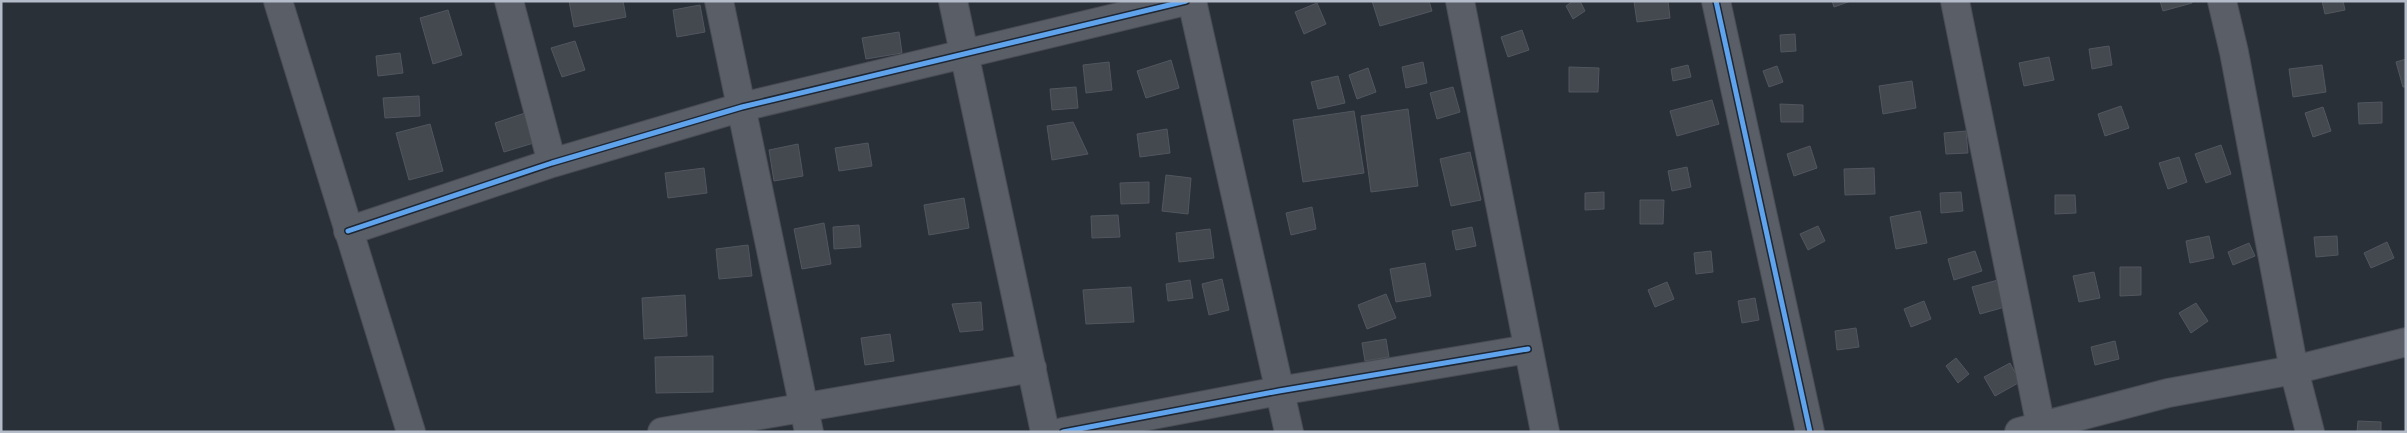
<svg xmlns="http://www.w3.org/2000/svg" width="2407" height="433" font-family="Raleway,sans-serif">
  <style>
    .building { fill: #444950; stroke: #52575f }
    .lines { fill: none; stroke-linecap: round; stroke-linejoin: round }
    .minor-casing { stroke: #484c53; stroke-width: 30 }
    .minor { stroke: #5a5e66; stroke-width: 28 }
    .cycleway-casing { stroke: #1d2633; stroke-width: 8 }
    .cycleway { stroke: #60a3ed; stroke-width: 5 }
  </style>
  <rect width="100%" height="100%" fill="#2a3038"/>
  <!-- building -->
  <path class="building" d="M569,1H623L626,17L574,27Z
    M1372,1H1429L1432,11L1380,26Z
    M1573,1H1580L1585,11L1573,19L1566,6Z
    M1634,1H1668L1670,18L1637,22Z
    M1832,1H1851L1834,7Z
    M2160,1H2192V3L2163,11Z
    M2322,1H2343L2345,10L2325,14Z
    M1317,3L1326,24L1304,34L1295,12Z
    M700,5L705,32L677,37L673,10Z
    M448,10L462,55L433,64L420,18Z
    M1522,30L1529,50L1508,57L1501,37Z
    M899,32L902,53L866,59L862,38Z
    M1795,34L1796,51L1781,52L1780,35Z
    M575,41L585,70L562,77L551,48Z
    M2109,46L2112,65L2092,69L2089,49Z
    M400,53L403,73L378,76L376,56Z
    M2049,57L2054,80L2024,86L2019,63Z
    M2406,59V87H2403L2396,62Z
    M1171,60L1179,88L1146,98L1137,71Z
    M1109,62L1112,90L1086,93L1083,65Z
    M1423,62L1427,83L1406,88L1402,67Z
    M1688,65L1691,77L1673,81L1671,69Z
    M2322,65L2326,92L2293,97L2289,69Z
    M1777,66L1783,82L1769,87L1763,71Z
    M1569,67L1599,68L1598,92H1569Z
    M1368,68L1376,92L1357,99L1349,75Z
    M1338,76L1345,103L1318,109L1311,82Z
    M1912,81L1916,108L1883,114L1879,86Z
    M1076,87L1078,108L1052,110L1050,89Z
    M1453,87L1460,112L1437,119L1430,93Z
    M419,96L420,116L385,118L383,98Z
    M1712,100L1719,124L1677,136L1670,111Z
    M2382,102V123L2359,124L2358,103Z
    M1780,104L1803,105V122H1781Z
    M2121,106L2129,128L2105,136L2098,114Z
    M2323,107L2331,131L2313,137L2305,113Z
    M1408,109L1418,186L1371,192L1361,116Z
    M1354,111L1364,173L1303,182L1293,120Z
    M528,112L537,142L504,152L495,123Z
    M1073,122L1088,154L1052,160L1047,126Z
    M430,124L443,171L409,180L396,133Z
    M1167,129L1170,153L1140,157L1137,134Z
    M1966,131L1968,153L1946,154L1944,133Z
    M868,143L872,166L839,171L835,148Z
    M798,144L803,176L774,181L769,150Z
    M2221,145L2231,174L2206,183L2195,154Z
    M1810,146L1817,168L1794,176L1787,154Z
    M1470,152L1481,200L1451,206L1440,159Z
    M2179,157L2187,182L2168,189L2159,163Z
    M1687,167L1691,187L1672,191L1668,171Z
    M704,168L707,193L668,198L665,173Z
    M1874,168L1875,194L1845,195L1844,169Z
    M1166,175L1191,178L1188,214L1162,211Z
    M1149,182V203L1121,204L1120,183Z
    M1604,192V209L1585,210V193Z
    M1961,192L1963,211L1941,213L1940,193Z
    M2055,195H2075L2076,213L2055,214Z
    M964,198L969,228L929,235L924,205Z
    M1640,200H1664L1663,224H1640Z
    M1312,207L1316,229L1291,235L1286,213Z
    M1920,211L1927,243L1896,249L1890,217Z
    M1118,215L1120,237L1092,238L1091,216Z
    M824,223L831,264L802,269L794,229Z
    M859,225L861,247L834,249L833,227Z
    M1818,226L1825,241L1808,250L1800,234Z
    M1472,227L1476,246L1456,250L1452,231Z
    M1210,229L1214,258L1179,262L1176,233Z
    M2209,236L2214,258L2190,263L2186,241Z
    M2337,236L2338,255L2316,257L2314,237Z
    M2387,242L2394,258L2371,268L2364,253Z
    M2249,243L2255,256L2233,265L2228,252Z
    M748,245L752,276L719,279L716,249Z
    M1711,251L1713,272L1696,274L1694,253Z
    M1975,251L1982,271L1954,280L1948,259Z
    M1425,263L1431,296L1396,302L1390,269Z
    M2120,267H2141V295L2120,296Z
    M2094,272L2100,298L2079,302L2073,276Z
    M1222,279L1229,310L1209,315L1202,284Z
    M1190,280L1193,298L1168,301L1166,284Z
    M1998,280L2005,307L1980,314L1972,287Z
    M1667,282L1674,299L1655,307L1648,290Z
    M1131,287L1134,322L1086,324L1083,290Z
    M1386,294L1396,318L1367,329L1358,305Z
    M685,295L687,336L644,339L642,298Z
    M1755,298L1759,320L1742,323L1738,301Z
    M1924,301L1931,319L1911,327L1904,309Z
    M981,302L983,330L960,332L952,304Z
    M2196,303L2208,321L2191,333L2179,313Z
    M1856,328L1859,347L1837,350L1835,331Z
    M890,334L894,361L865,365L861,338Z
    M1386,339L1389,357L1365,361L1362,343Z
    M2115,341L2119,359L2095,365L2091,347Z
    M713,356V392L656,393L655,357Z
    M1956,358L1969,374L1958,383L1946,366Z
    M2010,363L2020,382L1995,396L1984,377Z
    M2358,421L2381,422V432H2357Z"/>
  <g class="lines">
    <!-- minor casing -->
    <g class="minor-casing">
      <path id="minor" d="M278,1L411,432
        M509,1L552,163
        M719,1L809,432
        M953,1L1045,432
        M1192,1L1289,432
        M1460,1L1545,432
        M1716,1L1810,432
        M1955,1L2042,432
        M2222,1L2234,52L2294,370L2310,432
        M348,231L552,163L742,107L1186,1
        M662,432L1032,368
        M1063,432L1279,391L1528,349
        M2019,432L2168,393L2294,370L2406,342"/>
    </g>
    <!-- minor -->
    <use href="#minor" class="minor"/>
    <!-- cycleway casing -->
    <g class="cycleway-casing">
      <path id="cycleway" d="M1716,1L1810,432
        M348,231L552,163L742,107L1186,1
        M1063,432L1279,391L1528,349"/>
    </g>
    <!-- cycleway -->
    <use href="#cycleway" class="cycleway"/>
  </g>
  <!-- border -->
  <rect width="2407" height="433" fill="none" stroke="#b4bcc9" stroke-width="5"/>
</svg>
